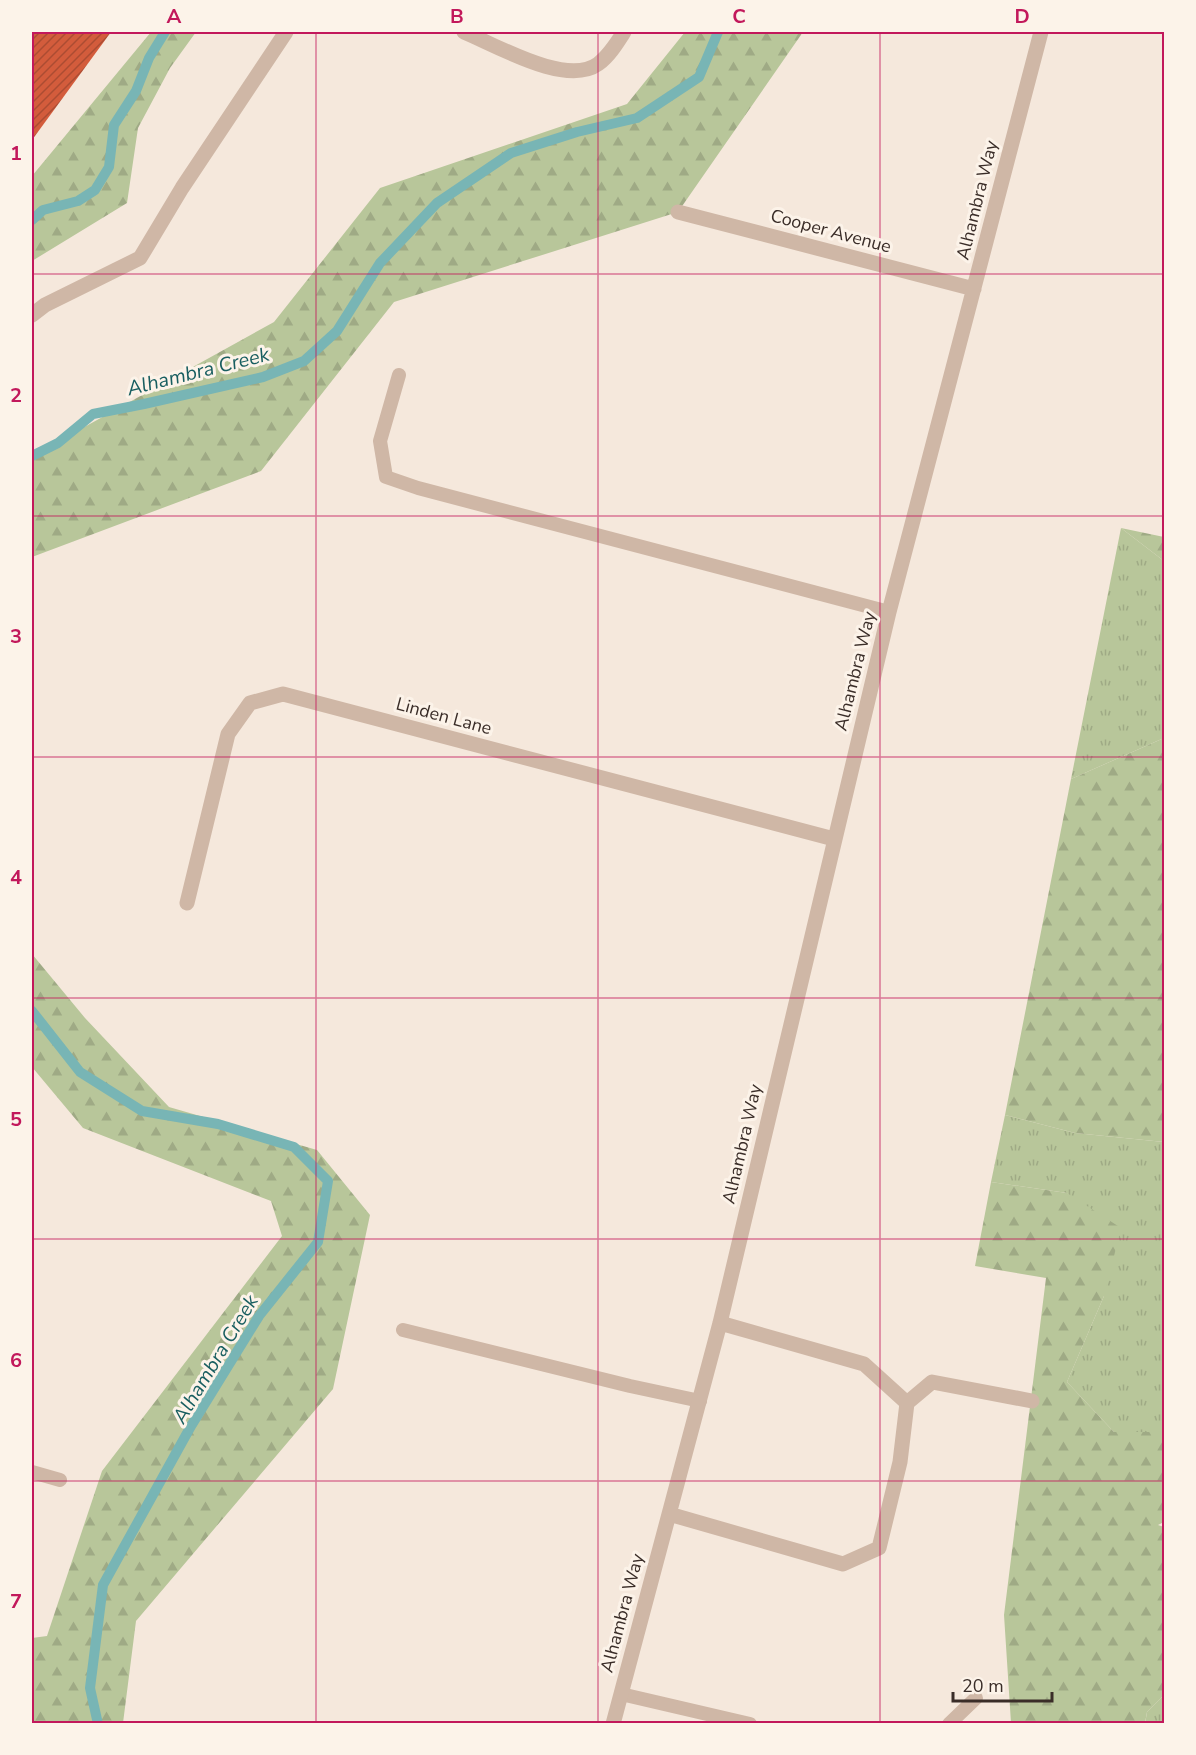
<svg xmlns="http://www.w3.org/2000/svg" width="1196" height="1755" font-family="'Nunito Sans',sans-serif">
  <style>
    .grass { fill: url(#grass-tufts) }
    .forest { fill: url(#forest-firs) }
    .lines { fill: none; stroke-linecap: round; stroke-linejoin: round }
    .stream { stroke: #78b5b5; stroke-width: 10 }
    .building { fill: url(#building-hatch) }
    .service { stroke: #cfb7a6; stroke-width: 14 }
    .minor { stroke: #cfb7a6; stroke-width: 15 }
    .grid { fill: none; stroke: #c2185b; stroke-width: 1.5; stroke-opacity: 0.55 }
    .labels { text-anchor: middle; stroke-width: 6; stroke-linejoin: round; paint-order: stroke }
    .street-label { font-size: 18px; fill: #3a2d28; stroke: #fcf3e9 }
    .water-label { font-size: 20px; font-style: italic; fill: #185e60; stroke: #fcf3e9 }
    .neatline { fill: none; stroke: #c2185b; stroke-width: 2 }
    .grid-label { font-size: 20px; text-anchor: middle; font-weight: bold; fill: #c2185b }
  </style>
  <defs>
    <pattern id="grass-tufts" width="24" height="20" patternUnits="userSpaceOnUse" patternTransform="scale(1.5)"><rect width="24" height="20" fill="#b8c69a"/><path d="M3 7l-1-3M5 7V3M7 7l1-3M15 17l-1-3M17 17v-4M19 17l1-3" fill="none" stroke="#9faa85"/></pattern>
    <pattern id="forest-firs" width="22" height="20" patternUnits="userSpaceOnUse" patternTransform="scale(1.5)"><rect width="22" height="20" fill="#b8c69a"/><path d="M5 1l3.5 6h-7zM16 11l3.5 6h-7z" fill="#9faa85"/></pattern>
    <pattern id="building-hatch" width="6" height="6" patternUnits="userSpaceOnUse" patternTransform="scale(1.5)"><rect width="6" height="6" fill="#d35c3c"/><path d="M-1 1l2-2M0 6l6-6M5 7l2-2" fill="none" stroke="#ac4c32"/></pattern>
  </defs>
  <rect width="100%" height="100%" fill="#f5e8dc"/>
  <!-- grass -->
  <path class="grass" d="M1121,528L1164,561V738L1071,779Z
    M1005,1115L1075,1133L1164,1142V1432H1114L1067,1382L1104,1296L1067,1193L991,1182Z
    M1164,1695V1723L1145,1724L1147,1712Z"/>
  <!-- forest -->
  <path class="forest" d="M151,32H196L170,68L138,128L127,203L32,261V176Z
    M685,32H803L678,212L394,302L261,471L32,557V456L274,322L380,188L627,104Z
    M1121,528L1164,537V561Z
    M1164,738V1142L1075,1133L1005,1115L1071,779Z
    M32,954L85,1018L169,1107L317,1150L370,1215L333,1389L136,1621L123,1723H32V1638L47,1636L102,1471L282,1236L271,1201L83,1128L32,1067Z
    M991,1182L1067,1193L1121,1228L1104,1296L1067,1382L1114,1432H1164V1522L1158,1525L1164,1527V1695L1147,1712L1145,1723H1011L1004,1615L1046,1278L975,1266Z"/>
  <g class="lines">
    <!-- stream -->
    <path class="stream" d="M32,220L43,210L78,201L95,190L109,167L114,125L136,91L149,58L165,32
      M32,456L58,443L93,414L144,404L263,377L304,361L337,331L380,263L437,203L511,153L577,132L637,118L699,77L718,32
      M32,1011L80,1072L142,1111L218,1124L294,1147L328,1181L318,1242L259,1316L191,1426L103,1585L90,1688L98,1724"/>
  </g>
  <!-- building -->
  <path class="building" d="M32,32H111L32,140Z"/>
  <g class="lines">
    <!-- service -->
    <path class="service" d="M399,375L380,441L386,477L418,488L889,612
      M403,1330L630,1386L700,1401
      M32,1472L60,1480
      M621,1694L750,1724
      M949,1724L976,1698"/>
    <!-- minor -->
    <path class="minor" d="M464,32C496,45 566,87 598,64C609,56 617,43 624,32
      M678,212L974,289
      M32,315L45,305L140,258L182,188L286,32
      M187,903L228,734L250,703L283,694L834,839
      M720,1323L864,1364L907,1403
      M669,1514L843,1564L879,1548L900,1462L907,1403L932,1382L1032,1401
      M613,1724L720,1323L889,612L1041,32"/>
  </g>
  <!-- grid -->
  <path class="grid" d="M316,32V1724M598,32V1724M880,32V1724M32,274H1164M32,516H1164M32,757H1164M32,998H1164M32,1239H1164M32,1481H1164"/>
  <g class="labels">
    <!-- street labels -->
    <g class="street-label">
      <text transform="translate(977 200) rotate(-76)" y="6">Alhambra Way</text>
      <text transform="translate(831 231) rotate(15)" y="6">Cooper Avenue</text>
      <text transform="translate(855 671) rotate(-76)" y="6">Alhambra Way</text>
      <text transform="translate(444 716) rotate(15)" y="6">Linden Lane</text>
      <text transform="translate(742 1144) rotate(-77)" y="6">Alhambra Way</text>
      <text transform="translate(622 1613) rotate(-75)" y="6">Alhambra Way</text>
    </g>
    <!-- water labels -->
    <g class="water-label">
      <text transform="translate(198 371) rotate(-14)" y="7">Alhambra Creek</text>
      <text transform="translate(215 1359) rotate(-59)" y="7">Alhambra Creek</text>
    </g>
  </g>
  <!-- border -->
  <rect width="1196" height="1755" fill="none" stroke="#fcf3e9" stroke-width="66"/>
  <!-- scale -->
  <path d="M953 1692v9h99v-9" fill="none" stroke="#3a2d28" stroke-width="3"/>
  <text x="962" y="1692" font-size="18" fill="#3a2d28" stroke="#fcf3e9" stroke-width="4.5" paint-order="stroke">20 m</text>
  <rect x="33" y="33" width="1130" height="1689" class="neatline"/>
  <g class="grid-label">
    <text x="174" y="23">A</text>
    <text x="457" y="23">B</text>
    <text x="739" y="23">C</text>
    <text x="1022" y="23">D</text>
    <text x="16" y="160">1</text>
    <text x="16" y="402">2</text>
    <text x="16" y="643">3</text>
    <text x="16" y="884">4</text>
    <text x="16" y="1126">5</text>
    <text x="16" y="1367">6</text>
    <text x="16" y="1608">7</text>
  </g>
</svg>
